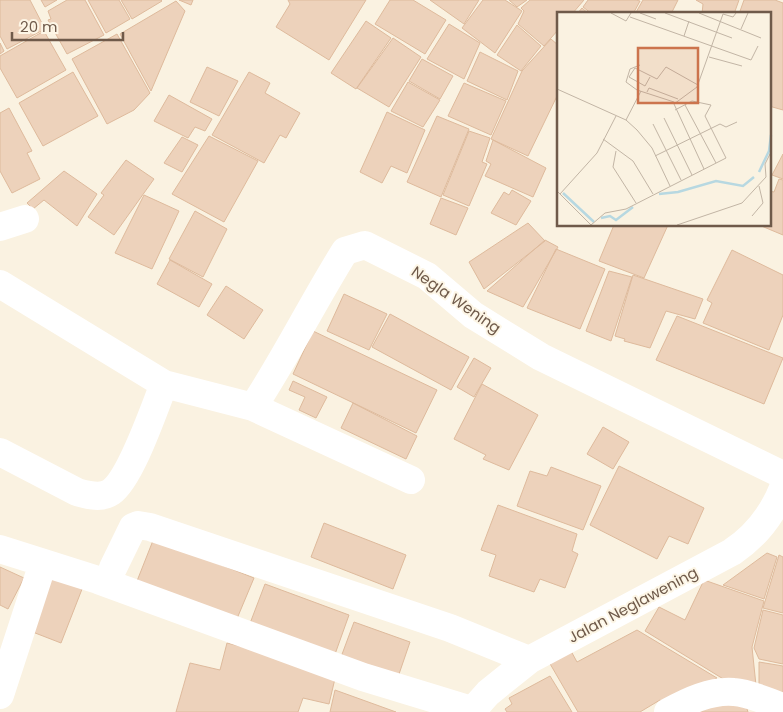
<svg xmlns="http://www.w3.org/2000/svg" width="783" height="712" font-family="Poppins,sans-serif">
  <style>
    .building { fill: #edd2bb; stroke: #deba9c }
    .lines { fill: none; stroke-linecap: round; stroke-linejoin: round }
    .minor { stroke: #fff; stroke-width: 28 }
    .labels { text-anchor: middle; stroke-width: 4; stroke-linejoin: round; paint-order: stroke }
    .street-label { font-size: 15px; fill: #6f5a4a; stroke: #fdf6e6 }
    .inset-river { fill: none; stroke: #b7d8e1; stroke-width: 2.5 }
    .inset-road { fill: none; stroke: #c2b5a5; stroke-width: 1 }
    .view { fill: #cc744d; fill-opacity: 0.15; stroke: #cc744d; stroke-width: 2.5 }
    .inset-edge { fill: none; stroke: #6f5a4a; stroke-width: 2.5 }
  </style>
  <rect width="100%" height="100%" fill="#faf2e1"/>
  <!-- building -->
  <path class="building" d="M0,0H30L45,29L7,49L0,36Z
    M41,0H57L45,7Z
    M67,0H85L104,35L67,54L48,20L51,19L48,11Z
    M88,0H119L130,19L106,33Z
    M121,0H161L162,1L132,19Z
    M179,0H193L191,5Z
    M288,0H366L329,60L276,27L290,4Z
    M390,0H413L446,20L425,54L375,24Z
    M430,0H479L464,24Z
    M483,0H505L522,11L495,53L462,28Z
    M509,0H527L517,7Z
    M530,0H584L572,14H558V30L544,46L518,24L524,11L521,8Z
    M588,0H636L640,1L633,14H592L583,7Z
    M643,0H678L671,14H635Z
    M696,0H739L734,14H702L703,4Z
    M744,0H775L783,3V110L769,106V14H739Z
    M176,1L185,11L151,91L120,34Z
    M582,8L589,14H577Z
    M366,21L391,38L356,89L331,73Z
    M449,24L480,43L464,79L427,59Z
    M517,25L541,46L521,71L497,55Z
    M44,31L66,70L17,98L0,68V56Z
    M117,34L150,93L134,110L107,124L72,59Z
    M393,38L421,57L389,107L357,88Z
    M551,39L558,45V94L528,156L491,139L522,71Z
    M0,43L4,51L0,54Z
    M480,52L518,71L507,100L467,81Z
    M422,59L453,76L440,99L409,81Z
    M207,67L238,81L219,116L190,102Z
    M73,72L98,116L43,146L19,103Z
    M249,72L270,83L265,93L300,113L286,138L280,135L264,163L212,135Z
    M408,82L440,100L423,127L391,111Z
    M464,83L506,101L491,135L448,116Z
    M169,95L212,119L205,131L195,127L188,138L154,121Z
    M9,108L32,151L27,153L40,179L12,193L0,171V113Z
    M387,112L425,130L407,173L391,166L382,183L360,172Z
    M437,116L469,129L441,197L407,182Z
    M469,131L490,138L482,162L487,164L469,206L443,195Z
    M209,136L258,161L224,222L172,194Z
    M182,137L198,145L182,172L164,163Z
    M493,140L546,168L533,197L485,176L491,164L486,161Z
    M783,154V179L772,175Z
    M126,160L154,179L114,235L88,217L104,195L101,193Z
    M64,171L97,194L77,226L44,200L33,209L27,203Z
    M779,179L783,180V235L759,225H769V191L774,192Z
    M512,190L531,201L516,225L491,213L504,192L509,195Z
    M144,195L179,211L152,269L115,253Z
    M441,198L468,208L456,235L430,224Z
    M195,211L227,229L203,277L169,259Z
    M528,223L545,241L484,289L469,262Z
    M614,225H668L644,278L599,261Z
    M545,240L558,247L523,307L487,291Z
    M556,249L605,269L580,329L527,308Z
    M732,250L783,275V315L769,350L703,323L712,303L707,300Z
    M170,260L212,284L199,307L157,284Z
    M609,271L632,277L611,341L586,331Z
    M633,275L703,299L695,319L666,311L650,348L624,341L625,339L615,336Z
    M226,286L263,310L244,339L207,315Z
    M344,294L387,314L369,350L327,331Z
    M390,314L469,357L451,390L372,347Z
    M677,316L783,358L764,404L656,360Z
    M313,331L437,390L416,433L293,374Z
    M474,358L491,368L474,397L457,387Z
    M293,381L327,397L316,418L299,410L305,397L289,390Z
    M482,384L538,415L509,470L483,459L486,455L454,439Z
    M353,403L417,436L406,459L341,428Z
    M603,427L629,442L613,469L587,454Z
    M619,466L704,508L688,544L669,536L657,559L590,525Z
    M551,467L601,486L583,530L517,506L530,471L547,476Z
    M498,505L577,534L572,551L578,554L565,588L540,579L534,592L489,576L496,555L481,550Z
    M324,523L406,555L393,589L311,557Z
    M154,538L254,578L236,621L137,581Z
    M767,553L777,557L764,599L723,585Z
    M779,555L783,557V613L763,608Z
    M0,567L24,578L8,609L0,605Z
    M53,572L84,584L61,643L30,631Z
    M704,580L764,601L752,647L757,695L725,680L645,631L659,607L685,620Z
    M265,584L349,615L334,657L249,626Z
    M763,610L783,615V664L759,659L754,648Z
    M354,622L410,642L398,677L341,657Z
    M637,630L717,678L666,708L660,700L640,712H578L549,662L571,651L577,662Z
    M227,643L337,670L329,704L303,698L298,712H176L190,663L220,670Z
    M759,662L783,666V705L759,698Z
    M550,676L572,712H507L505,709L512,704L509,698Z
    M335,690L396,712H330Z
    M719,697L744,700L748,712H697Z"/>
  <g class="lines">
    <!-- minor -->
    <path class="minor" d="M0,227L25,219
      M0,284L164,384L253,407C286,357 313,302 345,251L365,245L427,276L473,315L541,357L783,475
      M253,407L411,480
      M0,452L77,492C88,495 101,499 111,492C131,478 154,409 164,384
      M0,549L98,580L363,677L471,710
      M113,568L133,527L138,525L150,527L450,628L529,660
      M0,695L43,563
      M471,712L488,693L529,660L732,552C756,536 772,516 783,488
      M668,712C688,701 711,690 734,692C750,693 768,702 783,707"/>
  </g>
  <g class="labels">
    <!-- street labels -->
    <g class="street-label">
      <text transform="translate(456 300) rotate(35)" y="5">Negla Wening</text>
      <text transform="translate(633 605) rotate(-28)" y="5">Jalan Neglawening</text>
    </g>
  </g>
  <!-- overview -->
  <g transform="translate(557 12)">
    <rect width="214" height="214" fill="#faf2e1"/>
    <path class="inset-river" d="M202,160L212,139L214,123M6,181L37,210M102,182L121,180L159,169L186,174L197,165M44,206L53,204L59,208L76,195"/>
    <path class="inset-road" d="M54,1L69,9L74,1M83,1L99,7M108,1L175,26M142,1L204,26M73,5L194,48L201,34M184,17L191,1M127,24L132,9M152,45L185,54M83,53L73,57L69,70L80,78L117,90M93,65L88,74L72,65L78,56L100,67L109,55L141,73M0,77L69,108L80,118L95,136L113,174M90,80L92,76L121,87M128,93L159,151M107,106L135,163M69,108L84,79M96,112L124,168M46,127L76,149L96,182M59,139L56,155L79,191M98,144L163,112L169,115L180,110M147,157L117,92L140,75L166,2L176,5L179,1M0,179L34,213M3,182L40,141L59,104M195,204L206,191L202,174M34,213L48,201L69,197L169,146L148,104L154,93L135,89L118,98M120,213L185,191L209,165L208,152L214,140"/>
    <path class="view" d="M81,36H141V91H81Z"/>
    <rect width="214" height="214" class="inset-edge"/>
  </g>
  <!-- scale -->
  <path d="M12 32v8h111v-8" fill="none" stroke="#6f5a4a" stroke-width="2.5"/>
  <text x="20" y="32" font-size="15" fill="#6f5a4a" stroke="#fdf6e6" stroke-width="4" paint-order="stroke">20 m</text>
</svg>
